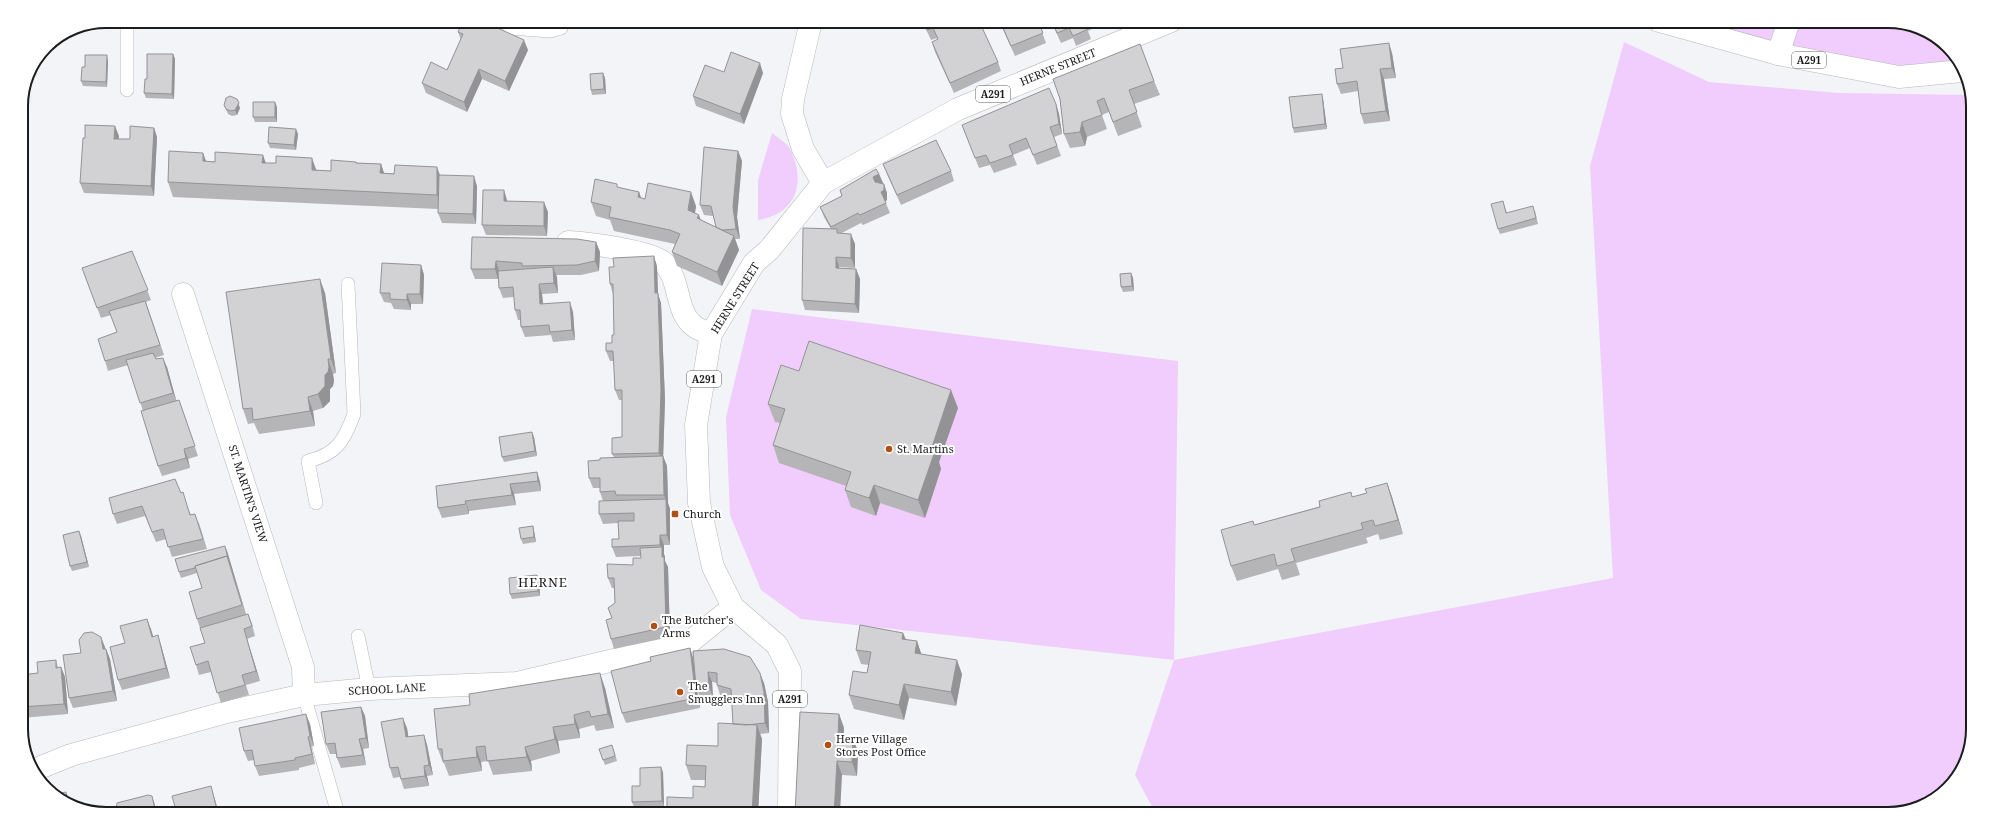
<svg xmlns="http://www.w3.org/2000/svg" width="1994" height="835" font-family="'Noto Serif',serif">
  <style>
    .green { fill: #f0cdfc }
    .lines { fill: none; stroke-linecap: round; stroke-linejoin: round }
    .lane-casing { stroke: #b7b8bb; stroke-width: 14 }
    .street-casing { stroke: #b7b8bb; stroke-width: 23 }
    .secondary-casing { stroke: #b7b8bb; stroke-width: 23 }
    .primary-casing { stroke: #b7b8bb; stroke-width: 23 }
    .lane { stroke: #fff; stroke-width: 13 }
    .street { stroke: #fff; stroke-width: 22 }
    .secondary { stroke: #fff; stroke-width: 22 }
    .primary { stroke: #fff; stroke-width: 22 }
    .wall { fill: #b5b5b7 }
    .shaded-wall { fill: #939395 }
    .building { fill: #d2d2d5; stroke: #939395 }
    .poi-dot { fill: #b14f14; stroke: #fff; stroke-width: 1.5 }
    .labels { text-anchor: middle; stroke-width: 4; stroke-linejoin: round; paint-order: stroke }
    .shield { fill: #fff; stroke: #5f6060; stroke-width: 1 }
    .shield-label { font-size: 10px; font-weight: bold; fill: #1b1c1c }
    .street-label { font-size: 11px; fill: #1b1c1c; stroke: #fff }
    .poi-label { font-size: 11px; fill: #1b1c1c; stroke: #fff; text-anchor: start }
    .quarter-label { font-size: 13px; letter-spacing: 1px; fill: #1b1c1c; stroke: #fff }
    .rim { fill: none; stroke: #1b1c1c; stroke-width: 2 }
  </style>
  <rect width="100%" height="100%" fill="#f2f4f7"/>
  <!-- green -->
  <path class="green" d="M1660,21H1888L1920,27L1956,54L1962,71L1899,77Z
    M1624,42L1709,82L1839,93L1971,95L1973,101V729L1967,761L1935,800L1888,814H1156L1135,775L1174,660L801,619L761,590L730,515L726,417L752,309L1178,361L1174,660L1613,578L1590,166Z
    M772,133C777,137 785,142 789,147C792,152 794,159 796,165C803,194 788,216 758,220V180Z"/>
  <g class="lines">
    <!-- lane casing -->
    <g class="lane-casing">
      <path id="lane" d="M127,21V90
        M510,28L550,31L561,28L563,21
        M316,503L308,461C337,454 344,441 354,414L348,284
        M358,636L369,689
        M304,695L338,814"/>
    </g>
    <!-- street casing -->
    <g class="street-casing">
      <path id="street" d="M811,21L793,99L792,114L803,149L823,183
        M1778,54L1789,21
        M568,242C587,243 652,251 664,263C681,280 675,312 694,326C699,330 706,332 711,334
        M183,294L303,667L304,695"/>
    </g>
    <!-- secondary casing -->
    <g class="secondary-casing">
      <path id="secondary" d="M34,770L71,755L227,712L304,695L369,689L517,683L690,642L733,607"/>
    </g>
    <!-- primary casing -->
    <g class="primary-casing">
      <path id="primary" d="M1659,21L1778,54L1899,77L1962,71
        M789,814L790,671L777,645L733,607L713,567L699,503L696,425L711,334L754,263L769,250L823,183L958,109L1171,21"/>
    </g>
    <!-- lane -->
    <use href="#lane" class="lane"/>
    <!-- street -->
    <use href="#street" class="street"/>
    <!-- secondary -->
    <use href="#secondary" class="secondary"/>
    <!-- primary -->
    <use href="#primary" class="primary"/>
  </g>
  <!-- wall -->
  <path class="wall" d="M922,21L970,24L998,62L1001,71L954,93L935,52L932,42L938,40L937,38L931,40Z
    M999,21H1038L1046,43L1015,56Z
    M1051,21H1094L1096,27L1088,31L1091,39L1076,46L1073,38L1061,43Z
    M458,32L528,50L509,91L482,79L467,112L426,93L422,83L447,70L461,40Z
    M1392,53L1396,78L1384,79L1390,121L1364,124L1361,114L1358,91L1341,94L1337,84L1343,68Z
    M173,54L175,59L174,99L146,98L144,93L147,79Z
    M108,61L107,87L83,86L81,81L85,67Z
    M603,73L605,78L606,94L592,95L591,90Z
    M763,73L744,124L696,106L693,96Z
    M1154,81L1160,95L1134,104L1142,127L1118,136L1109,112L1102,115L1107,129L1087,137L1085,146L1070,148L1064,134L1060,99Z
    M1323,99L1327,129L1294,133L1293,128Z
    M1056,104L1059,114L1062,134L1054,137L1061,156L1037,165L1030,148L1013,155L1017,165L994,173L990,165L979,168L962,125Z
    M224,105L240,108L237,115L232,116L228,114Z
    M277,107V122H255L253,117Z
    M154,128L157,137L154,196L84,193L80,183L119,136L118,139H130Z
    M298,134L296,150L270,148L268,143Z
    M738,151L742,161L737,217L740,239H735L739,250L722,286L677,266L672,252L675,244L614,231L610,220L596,216L591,202L619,188L639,192L641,198L696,206L695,213L701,220L716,227L713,216L704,215L700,205Z
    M203,153L206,161L265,163L317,170L331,171L356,162L357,163L381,164L384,173L440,176L477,186L476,224L442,223L438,213V209L173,197L168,182Z
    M883,164L951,171L954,181L901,205L887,174Z
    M879,174L887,193V200L885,201L890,213L863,225L861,223L840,234L855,244V268L839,267V268L856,269L860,279L859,313L805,310L802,300L831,229L824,217L820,207L842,196L840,190Z
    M507,200V201L548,212L547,236L486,235L482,225Z
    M1503,201L1507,213L1535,211L1538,224L1500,234L1498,229Z
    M472,237L596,242L600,252L599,271L581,275H556L558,293L542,294L543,304L573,312L575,340L553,342L551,335L525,337L521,327L520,320H518L515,310L514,297L503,298L499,288L498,279H475L471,269Z
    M132,251L151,300L146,302L164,355L155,358L156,359L167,367L176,401L179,400L198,456L188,459L190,468L162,476L158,466L143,411L128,365L108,371L105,361L117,332L111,315L101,318L82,268Z
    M421,265L424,275L423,304H411V310L394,309L391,303L384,302L380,293Z
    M657,266L658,294L661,303L665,400L663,456L667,466L668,503L670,509V545H664V554L665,557V561L668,567L670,637L614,649L611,639L612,618L608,608L615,603L614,588H612L608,578L633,565L641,558V556L616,557L612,547L619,539L618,523L603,524L599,514L603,501L600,492V488H593L589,478L600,460L614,457L612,454L622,437V400H619L615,390L614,361H610L606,351L612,343L614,335L613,294L610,284Z
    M1131,273L1133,278L1134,291L1123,292L1121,287Z
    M325,293L336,373L333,374L334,381L333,386L330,389V401L323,408L313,411L315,426L259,434L254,423L248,424L243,409Z
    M799,371L958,408L939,462L941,469L925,518L880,503L876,516L851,507L845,490L846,486L779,463L773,445L780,423L775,422L768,404Z
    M534,437L537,456L504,462L502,457Z
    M537,472L540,482L541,491L514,494L516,505L469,511V514L442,518L438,508Z
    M1387,483L1392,497L1403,534L1380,540L1378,534L1366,538L1368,543L1296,563L1300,575L1282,580L1278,569L1237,581L1231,566L1254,525L1367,493Z
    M181,493L191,515L199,523L207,549L172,557L166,539L156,542L145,516L117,524L113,514Z
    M533,526L534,531L536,542L523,544L521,539Z
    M81,536L89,567L72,571L70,566Z
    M227,551L246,614H248L255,636L247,639L260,681L246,685L249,695L221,703L211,672L199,675L196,665L205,643L197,619L202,588L197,573L181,578L179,572Z
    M539,580L540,596L512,599L510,594Z
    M147,619L153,636L161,645L170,678L122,690L118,680L125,643Z
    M903,633L906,640L917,641L921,654L962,674L956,706L909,698L904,720L854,709L849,695L867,673L869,665L861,664L856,650Z
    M105,647V649H106L110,659L117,701L73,708L69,698L81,653Z
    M690,648L693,658L695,673L693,651L764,683L768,702L769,733L760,734L762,739L758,814H649L667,810L693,798L705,787V780H691L686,765L718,746L733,724L732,698L720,695L717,685V683L712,682L713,697H700L697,690L700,708L626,723L622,713L651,661L650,657Z
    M56,660L58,667H61L65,677L68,714L21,718V675L38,673Z
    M605,688L614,728L596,731L594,725L579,729L580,738L558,741L560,753L531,761L532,771L493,775L488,761L481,762L482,771L449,776L444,763H443L438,749Z
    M361,707L365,716L369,748L363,749L366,765L341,768L337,758L336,754H330L326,744Z
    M839,714L844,728V737L853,738L858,752L857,776L842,775L795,814Z
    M310,724L314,746L311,747L315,764L299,768V770L259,776L255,766L254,760L248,761L244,751Z
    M407,728L408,737L424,735L427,745L433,775L427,776L429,786L404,789L400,777L393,778L390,768Z
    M599,749L614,750L617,761L605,765Z
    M663,772L664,806L634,807L632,802L640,786Z"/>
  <!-- shaded-wall -->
  <path class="shaded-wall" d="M524,40L528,50L509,91L505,81Z
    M1389,43L1392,53L1396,78L1392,68Z
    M173,54L175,59L174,99L172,94Z
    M107,55L108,61L107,87L106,82Z
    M760,63L763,73L744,124L740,114Z
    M479,69L482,79L467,112L464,102Z
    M1380,69L1384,79L1390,121L1386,111Z
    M603,73L605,78L606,94L604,89Z
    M1322,94L1323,99L1327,129L1325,124Z
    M237,99L240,108L237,115L235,110Z
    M275,102L277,107V122L275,117Z
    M1056,104L1059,114L1062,134L1059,124Z
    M1082,122L1087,137L1085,146L1080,132Z
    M115,126L119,136L118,149L114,139Z
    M154,128L157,137L154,196L151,186Z
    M296,129L298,134L296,150L294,145Z
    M738,151L742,161L737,217L740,239L736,229L733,207Z
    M203,153L208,167L203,161Z
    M263,155L268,169L262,163Z
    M312,158L317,172L312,170Z
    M381,164L386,179L380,173Z
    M437,167L442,181V210L437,195Z
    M879,174L883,183L877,187L873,177Z
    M474,176L477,186L476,224L473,214Z
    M884,184L887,193V200L884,202L881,192Z
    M504,190L507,200V211L504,201Z
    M639,192L644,206L638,197Z
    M691,192L696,206L693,224L688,210Z
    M544,202L548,212L547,236L544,226Z
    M699,215L704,229L697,218Z
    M851,234L855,244V268L851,258Z
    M734,236L739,250L722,286L717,272Z
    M596,242L600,252L599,271L595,261Z
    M654,256L657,266L658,294L661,303L665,400L663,463L659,453Z
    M836,257L839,267L840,278L836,268Z
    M496,261L499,271L498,279L495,269Z
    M421,265L424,275L423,304L420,294Z
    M553,267L557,277L558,293L554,283Z
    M856,269L860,279L859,313L855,304Z
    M1131,273L1133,278L1134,291L1132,286Z
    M320,279L325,293L336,373L331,359Z
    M539,284L542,294L544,314L540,304Z
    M407,294L411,304V310L407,300Z
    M570,302L573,312L575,340L572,330Z
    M163,358L167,367L177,403L173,393Z
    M328,359L333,374L334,381L333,386L330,389V401L323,408L318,394L325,375Z
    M951,390L958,408L939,462L941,469L925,518L918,500L931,450Z
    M308,397L313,411L315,426L310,411Z
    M532,432L534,437L537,456L535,451Z
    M184,449L188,459L190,468L186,458Z
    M663,456L667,466L668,503L670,509V545L667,535L666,501L664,495Z
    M537,472L540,482L541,491L538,481Z
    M1387,483L1392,497L1403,534L1398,520Z
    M510,484L514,494L516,505L512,495Z
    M874,485L880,503L876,516L869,498Z
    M465,501L469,511V514L466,504Z
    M533,526L534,531L536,542L534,537Z
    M79,531L81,536L89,567L87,562Z
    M660,535L664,545V554L665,557V561L668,567L670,637L666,627L662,549L660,545Z
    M225,546L227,551L246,615L227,556Z
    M537,575L539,580L540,596L538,591Z
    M248,614L252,624L255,636L252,626Z
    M147,619L151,629L156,646L152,637Z
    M244,629L247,639L260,681L256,671Z
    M903,633L909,647L902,639Z
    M158,635L161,645L170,678L166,668Z
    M101,637L105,647L106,659L103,649Z
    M917,641L922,656L915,653Z
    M690,648L693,658L697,687H696L697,690L700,708L696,698Z
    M106,649L110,659L117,701L113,691Z
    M957,660L962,674L956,706L951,692Z
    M61,667L65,677L68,714L64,704Z
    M708,672L712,682L713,697L709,687Z
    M600,673L605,688L614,728L608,714Z
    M760,673L764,683L768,702L769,733L765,723Z
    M904,684L909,698L904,720L899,705Z
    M361,707L365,716L369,748L366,738Z
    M306,714L310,724L314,746L310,736Z
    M839,714L844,728L843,751L838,737Z
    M574,715L579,729L580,738L575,724Z
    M403,718L407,728L410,747L406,737Z
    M757,725L762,739L758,814H752Z
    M553,727L558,741L560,753L555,739Z
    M424,735L427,745L433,775L429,765Z
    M308,737L311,747L315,764L312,754Z
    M853,738L858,752L857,776L852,762Z
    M359,739L363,749L366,765L363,755Z
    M476,747L481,762L482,771L477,757Z
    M525,747L531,761L532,771L527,757Z
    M837,761L842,775L840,814H834Z
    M424,766L427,776L429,786L425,776Z
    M661,767L663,772L664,806L662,801Z
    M211,786L214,796L219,814H218Z
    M66,792L70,805L68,803Z
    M152,796L158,814H156Z"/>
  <!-- building -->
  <path class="building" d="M463,21H482L524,40L505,81L479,69L464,102L422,83L431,62L447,70L463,34L458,32Z
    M923,21H968L970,24L977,21H979L998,62L950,83L932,42L938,39L933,28L927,30Z
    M1000,21H1038L1043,33L1011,46Z
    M1052,21H1084L1088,29L1073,36L1069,28L1057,33Z
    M1389,43L1392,68L1380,69L1386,111L1361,114L1357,81L1337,84L1335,69L1343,68L1340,49Z
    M1140,44L1154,81L1129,90L1137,112L1113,122L1104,98L1097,101L1102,115L1082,122L1080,132L1064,134L1060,99L1053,79Z
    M731,52L760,63L740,114L693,96L705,65L724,72Z
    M147,54H173L172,94L144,93L145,79H147Z
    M85,55H107L106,82L81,81L82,67H85Z
    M603,73L604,89L591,90L590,74Z
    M1049,88L1056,104L1059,124L1050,127L1057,146L1033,155L1026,138L1009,145L1013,155L990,163L986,155L975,158L962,125Z
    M1322,94L1325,124L1293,128L1289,97Z
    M230,96L237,99L239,103L235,110L231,111L226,109L224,105L226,98Z
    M253,102H275V117H253Z
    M85,125L115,126L114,139H130V126L154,128L151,186L80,183L83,138H85Z
    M269,127L296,129L294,145L268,143Z
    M936,140L951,171L897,195L883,164Z
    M704,147L738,151L733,207L736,229L722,230L716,227L711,206L700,205Z
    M169,151L203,153V161L215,162V152L263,155L262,163H276V156L312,158V170L331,171V160L356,162V163L381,164L380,173L394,174L395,165L437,167V195L168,182Z
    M876,169L879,174L873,177L875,182L884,184V190L881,192L886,203L860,215L858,213L831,227L820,207L842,196L840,190Z
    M439,175L474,176L473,214L438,213Z
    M595,179L617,184V187L639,192L638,197L645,199L648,183L691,192L688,210L699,215L697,218L734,236L717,272L672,252L680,234L670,230L609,217L611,207L591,202Z
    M483,190H504V201L544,202V226L482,225Z
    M1503,201L1506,213L1533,206L1536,218L1498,229L1491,204Z
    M803,228L837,229V233L851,234V258L836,257V268L856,269L855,304L802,300Z
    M472,237L577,239L596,242L595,261L577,265L522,266V263L496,261L495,269H471Z
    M132,251L148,290L97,308L82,268Z
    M654,256L655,293H658L661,390L659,453L612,454V438L622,437V390H615L613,351H606V343H612V335H614L613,284H610L609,267H614L613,258Z
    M382,263L421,265L420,294H407V300L390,299V293H380Z
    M553,267L554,283L539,284L540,304L570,302L572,330L550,332L549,325L521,327L520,310H515L513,287L499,288L498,271Z
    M1131,273L1132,286L1121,287L1120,274Z
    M320,279L331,359H328L329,367L328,372L325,375V386L318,394L308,397L310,411L253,420L252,408L243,409L226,292Z
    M145,301L160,345L105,361L98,339L117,332L109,311Z
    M809,341L951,390L931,450L935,451L918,500L874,485L869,498L845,490L851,472L773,445L785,409L768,404L781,365L799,371Z
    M153,353L156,359L163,358L173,393L140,403L126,360Z
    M179,400L195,446L184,449L186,458L158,466L141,411Z
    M532,432L535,451L502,457L499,437Z
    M663,456L664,495H616L615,491L600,492V478H589L588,461L600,460V458Z
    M537,472L538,481L510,484L512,495L465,501L466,504L438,508L436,486Z
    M175,479L181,493L183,492L190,515L195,514L203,539L168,547L163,529L152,532L142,506L113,514L109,498Z
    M1387,483L1398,520L1375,526L1373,520L1361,523L1363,529L1291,549L1295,561L1277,566L1274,554L1231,566L1221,530L1253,521L1254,525L1320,507L1319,501L1351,492L1352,497L1367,493L1365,489Z
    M666,499L667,535H660V545L612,547V539H619L618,521H634V513L599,514V501Z
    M533,526L534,537L521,539L519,528Z
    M79,531L87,562L70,566L63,535Z
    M225,546L228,559L227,556L195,566V568L179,572L175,559Z
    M662,547V557H664L666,627L611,639L606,620L612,618L608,608L615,603L614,578H608L607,564L633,565V558H641L640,548Z
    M227,556L242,605L197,619L189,592L202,588L195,566Z
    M537,575L538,591L510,594L509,578Z
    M248,614L252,626L244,629L256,671L242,675L245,685L217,693L208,661L196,665L190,647L205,643L200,628Z
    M147,619L152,637L158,635L166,668L118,680L110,647L125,643L120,626Z
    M860,625L903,633L902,639L917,641L915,653L957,660L951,692L904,684L899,705L849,695L853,671L867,673L871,652L856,650Z
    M92,632L101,637L103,649H106L113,691L69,698L63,655L81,653L79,640L84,633Z
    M690,648L696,698L622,713L611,671L651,661L650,657Z
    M724,649L750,657L760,673L764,692L765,723L746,725L733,724L731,689L717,685V673L708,672L709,687H696L693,651Z
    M56,660V668L61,667L64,704L21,707V675L38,673L37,662Z
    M600,673L608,714L591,717L589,711L574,715L575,724L553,727L555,739L525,747L527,757L487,761L485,746L476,747L477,757L443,761L442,749H438L434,709L470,705L469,694Z
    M361,707L366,738L359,739L363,755L337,758L335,743L326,744L321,712Z
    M800,712L839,714L838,737L853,738L852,762L837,761L834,814H795Z
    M306,714L310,736L308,737L312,754L295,758V760L255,766L252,750L244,751L239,728Z
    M403,718L406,737L424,735L429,765L424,766L425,776L401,779L398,767L390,768L381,722Z
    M718,723L757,725L752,814H667V797L693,798V786L705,787L706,766L686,765L687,745L718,746Z
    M612,745L615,756L603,760L599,749Z
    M661,767L662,801L632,802V786H640V768Z
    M211,786L218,814H177L172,796Z
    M66,792L68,803L56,794Z
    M148,795L152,796L156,814H106L100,813L116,809L117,803Z
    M649,809L667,810V814H649Z"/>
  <!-- markers -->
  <g class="poi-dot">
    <circle cx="889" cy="449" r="4"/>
    <rect x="671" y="510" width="8" height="8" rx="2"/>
    <circle cx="654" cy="626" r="4"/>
    <circle cx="680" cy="692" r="4"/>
    <circle cx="828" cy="745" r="4"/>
  </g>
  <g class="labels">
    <!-- shield labels -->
    <g class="shield">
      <rect x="1792" y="52" width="34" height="16" rx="3"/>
      <rect x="976" y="86" width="34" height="16" rx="3"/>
      <rect x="687" y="371" width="34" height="16" rx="3"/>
      <rect x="773" y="691" width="34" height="16" rx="3"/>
    </g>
    <g class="shield-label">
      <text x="1809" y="64">A291</text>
      <text x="993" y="98">A291</text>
      <text x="704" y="383">A291</text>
      <text x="790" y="703">A291</text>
    </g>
    <!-- street labels -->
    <g class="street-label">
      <text transform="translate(1058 67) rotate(-22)" y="4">HERNE STREET</text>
      <text transform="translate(735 298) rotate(-58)" y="4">HERNE STREET</text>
      <text transform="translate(248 494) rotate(72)" y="4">ST. MARTIN'S VIEW</text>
      <text transform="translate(387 689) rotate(-3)" y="4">SCHOOL LANE</text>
    </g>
    <!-- poi labels -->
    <g class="poi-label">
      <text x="897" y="453">St. Martins</text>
      <text x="683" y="518">Church</text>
      <text x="662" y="624">The Butcher's<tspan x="662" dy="13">Arms</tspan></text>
      <text x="688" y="690">The<tspan x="688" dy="13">Smugglers Inn</tspan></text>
      <text x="836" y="743">Herne Village<tspan x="836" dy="13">Stores Post Office</tspan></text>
    </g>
    <!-- quarter labels -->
    <g class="quarter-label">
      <text x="543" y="587">HERNE</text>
    </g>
  </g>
  <!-- crop -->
  <path d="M0 0H1994V835H0ZM106 28H1888A78 78 0 0 1 1966 106V729A78 78 0 0 1 1888 807H106A78 78 0 0 1 28 729V106A78 78 0 0 1 106 28Z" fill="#fff" fill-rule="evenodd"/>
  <path class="rim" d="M106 28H1888A78 78 0 0 1 1966 106V729A78 78 0 0 1 1888 807H106A78 78 0 0 1 28 729V106A78 78 0 0 1 106 28Z"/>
</svg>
